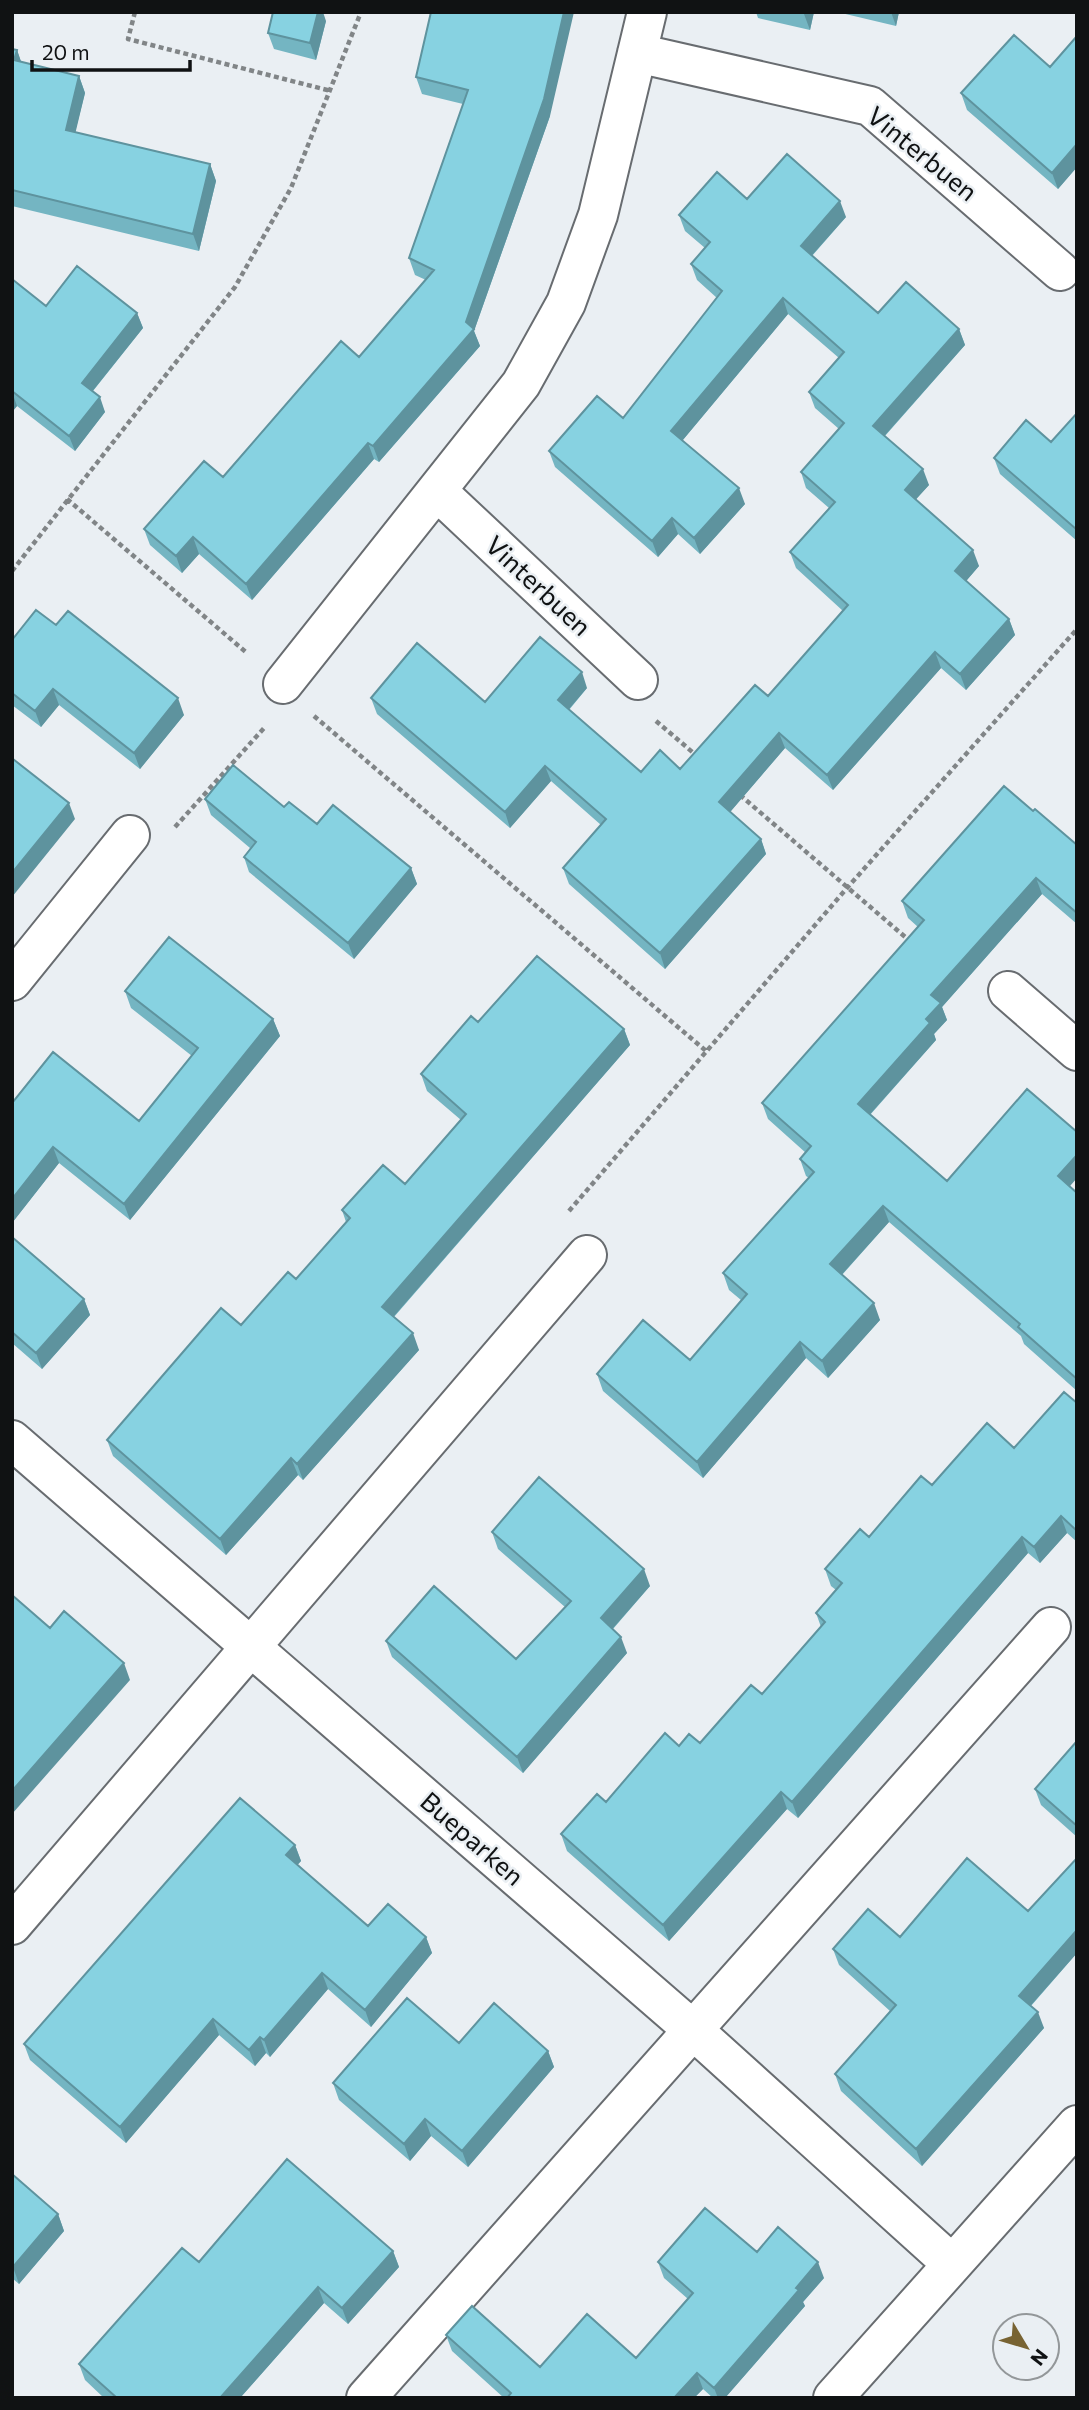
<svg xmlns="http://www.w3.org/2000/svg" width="1089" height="2410" font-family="Commissioner,sans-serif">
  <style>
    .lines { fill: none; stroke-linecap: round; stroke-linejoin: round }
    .minor-casing { stroke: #686c70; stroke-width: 42 }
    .tertiary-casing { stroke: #686c70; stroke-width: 42 }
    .path { stroke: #818587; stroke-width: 4.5; stroke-dasharray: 5 3.5; stroke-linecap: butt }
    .minor { stroke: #fff; stroke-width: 38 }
    .tertiary { stroke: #fff; stroke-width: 38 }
    .wall { fill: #74b5c2 }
    .shaded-wall { fill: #5e939e }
    .building { fill: #87d2e1; stroke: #5e939e; stroke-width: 2 }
    .labels { text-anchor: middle; stroke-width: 5; stroke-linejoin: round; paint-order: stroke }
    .street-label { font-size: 26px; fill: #101213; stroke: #eaeff3 }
  </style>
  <rect width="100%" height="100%" fill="#eaeff3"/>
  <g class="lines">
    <!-- minor casing -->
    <g class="minor-casing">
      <path id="minor" d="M637,53L870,106L1060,271
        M437,491L638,680
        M283,684L521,384L566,303L598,215L647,12
        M12,981L130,835
        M1008,991L1077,1051
        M12,1440L693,2030L951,2263
        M12,1925L587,1255
        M366,2398L1051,1627"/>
    </g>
    <!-- tertiary casing -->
    <g class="tertiary-casing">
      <path id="tertiary" d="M833,2398L1077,2125"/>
    </g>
    <!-- path -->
    <path class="path" d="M135,12L128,39L331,91
      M67,499L247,653
      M12,571L235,287L291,188L361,12
      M314,716L706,1051
      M656,721L697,756
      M740,795L911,942
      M175,827L265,727
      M569,1211L847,888L1077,629"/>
    <!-- minor -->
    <use href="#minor" class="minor"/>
    <!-- tertiary -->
    <use href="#tertiary" class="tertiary"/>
  </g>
  <!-- wall -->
  <path class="wall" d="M431,12L550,116L474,331L480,346L379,462L374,459L252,600L199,554L182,573L150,545L144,529L223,477L359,357L426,280L415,275L409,258L463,104L422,94L416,77Z
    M756,12H814L810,30L758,18Z
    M837,12H899L896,26Z
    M326,21L316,60L274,49L268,33Z
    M1077,36V167L1058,189L967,110L961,93L1050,67Z
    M12,49L17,50L21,62L79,76L85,93L75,132L210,164L216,181L199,251L12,206Z
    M747,199L846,217L812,256L878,313L959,329L965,345L885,436L929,485L916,499L979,566L966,581L1009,619L1015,635L966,690L941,668L833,790L785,748L730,812L761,839L766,854L665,969L569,884L563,868L601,825L551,781L510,828L377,714L371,698L485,702L587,688L569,710L641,772L680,769L768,696L843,611L796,568L790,552L829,508L806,488L801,472L839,429L815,408L809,392L839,358L788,314L682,441L745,504L700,554L678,534L658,557L555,467L549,451L623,418L717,298L697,280L691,264L705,248L685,231L679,215Z
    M12,279L46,306L137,313L143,328L93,391L105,412L75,451L17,406L12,412Z
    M1077,413V541L1000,474L994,458L1051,442Z
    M56,625L184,715L140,769L59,705L41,727L12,705V640Z
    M205,799L284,807L317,824L411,868L417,884L354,959L249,872L244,857L250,848L211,815Z
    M1033,811L1077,845V924L1042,894L942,1007L947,1020L934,1034L936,1040L870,1115L947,1181L1070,1186L1077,1193V1391L1024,1344L1021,1336L889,1222L842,1275L880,1320L828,1378L806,1358L703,1478L603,1391L597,1374L690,1360L741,1300L729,1290L723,1273L809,1178L806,1176L800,1159L806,1153L768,1119L762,1103L918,927L908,918L902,901Z
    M125,991L273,1019L280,1036L130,1220L59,1163L12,1223V1103L139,1121L192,1056L131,1008Z
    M478,1022L624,1029L630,1045L394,1317L419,1350L303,1480L298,1475L226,1555L113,1456L107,1440L296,1279L346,1222L342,1210L405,1184L461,1120L427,1091L421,1074Z
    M12,1237L84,1299L90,1315L42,1369L12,1343Z
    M1077,1403V1542L1067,1533L1040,1563L1028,1553L798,1818L787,1809L669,1941L567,1851L561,1834L606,1802L679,1746L700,1743L762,1694L821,1627L816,1613L836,1590L831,1586L825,1569L869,1537L932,1485L1014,1448Z
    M492,1532L650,1586L613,1629L627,1653L523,1773L392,1657L386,1641L516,1659L565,1607L498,1549Z
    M1077,1741V1837L1041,1805L1035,1789Z
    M295,1845L301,1861L297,1865L368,1926L426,1937L432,1953L371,2027L328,1989L270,2057L266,2053L255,2066L219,2035L126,2143L30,2060L24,2044Z
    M1077,1858V1953L1031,2006L1044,2028L922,2166L841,2091L835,2074L890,2011L839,1965L833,1949L1028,1911Z
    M459,2043L548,2051L554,2067L468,2167L431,2136L410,2161L339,2100L333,2083Z
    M12,2174L58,2214L64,2231L19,2284L12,2278Z
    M393,2251L399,2267L348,2324L324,2303L240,2398H104L85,2380L79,2364L199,2262Z
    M757,2252L824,2278L803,2302L805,2306L725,2398H713L703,2389L694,2398H504L452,2351L446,2335L540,2367L636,2358L688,2299L664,2278L658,2262Z"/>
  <!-- shaded-wall -->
  <path class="shaded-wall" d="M317,12H323L326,21L316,60L310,43Z
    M564,12H574L550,116L474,331L480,346L379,462L373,446L466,322Z
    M805,12H814L810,30L804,14Z
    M891,12H899L896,26Z
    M17,50L23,67L14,60Z
    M79,76L85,93L72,147L66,130Z
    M1077,144V167L1058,189L1052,173Z
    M210,164L216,181L199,251L193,234Z
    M840,201L846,217L806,262L801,246Z
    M783,298L788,314L677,447L671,431Z
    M137,313L143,328L87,398L82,383Z
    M959,329L965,345L879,442L873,426Z
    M12,392L17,406L12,412Z
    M100,397L105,412L75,451L69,436Z
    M368,443L374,459L252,600L246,584Z
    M923,469L929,485L910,506L905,490Z
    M739,488L745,504L700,554L694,538Z
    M672,518L678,534L658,557L652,541Z
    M193,537L199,554L182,573L176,556Z
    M973,550L979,566L961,587L955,571Z
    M1009,619L1015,635L966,690L960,674Z
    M935,652L941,668L833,790L827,775Z
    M582,672L587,688L563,716L558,700Z
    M53,689L59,705L41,727L35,711Z
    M178,698L184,715L140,769L134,753Z
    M779,733L785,748L725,818L719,802Z
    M545,766L551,781L510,828L505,812Z
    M69,803L75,819L12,897V873Z
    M761,839L766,854L665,969L660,953Z
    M411,868L417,884L354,959L348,943Z
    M1036,878L1042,894L942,1007L947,1020L934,1034L936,1040L864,1121L858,1104L926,1019L931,995Z
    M273,1019L280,1036L130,1220L124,1204Z
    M624,1029L630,1045L388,1323L382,1307Z
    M53,1147L59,1163L12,1223V1199Z
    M1077,1155V1178L1064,1193L1058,1176Z
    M883,1206L889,1222L836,1281L830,1264Z
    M84,1299L90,1315L42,1369L36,1353Z
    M874,1303L880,1320L828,1378L822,1361Z
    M413,1333L419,1350L303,1480L297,1464Z
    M800,1342L806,1358L703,1478L697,1462Z
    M291,1458L298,1475L226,1555L220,1539Z
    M1061,1516L1067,1533L1040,1563L1034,1547Z
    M1022,1537L1028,1553L798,1818L792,1802Z
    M644,1569L650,1586L607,1635L601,1618Z
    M621,1637L627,1653L523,1773L517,1757Z
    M124,1663L130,1680L12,1814V1791Z
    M781,1792L787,1809L669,1941L663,1925Z
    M295,1845L301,1861L292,1871L286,1855Z
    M1077,1930V1953L1025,2012L1019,1996Z
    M426,1937L432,1953L371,2027L365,2010Z
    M322,1973L328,1989L270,2057L264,2040Z
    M1038,2012L1044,2028L922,2166L916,2149Z
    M213,2019L219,2035L126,2143L120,2127Z
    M260,2037L266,2053L255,2066L249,2050Z
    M548,2051L554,2067L468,2167L462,2151Z
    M425,2119L431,2136L410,2161L404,2144Z
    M58,2214L64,2231L19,2284L13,2267Z
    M393,2251L399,2267L348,2324L342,2308Z
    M818,2262L824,2278L803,2302L805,2306L725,2398H718L714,2388Z
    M318,2287L324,2303L240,2398H220Z
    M697,2373L703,2389L694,2398H674Z"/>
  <!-- building -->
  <path class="building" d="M273,12H318L310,43L268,33Z
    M431,12H564L544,99L466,322L474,329L373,446L368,443L246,584L193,537L176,556L144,529L204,461L223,477L341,341L359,357L434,270L409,258L468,90L416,77Z
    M1014,35L1050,67L1077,36V144L1052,173L961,93Z
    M12,49L17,50L14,60L79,76L66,130L210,164L193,234L12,190Z
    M787,154L840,201L801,246L878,313L906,282L959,329L873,426L923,469L905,490L973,550L955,571L1009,619L960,674L935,652L827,775L779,733L719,802L761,839L660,953L563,868L606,819L545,766L505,812L371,698L417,643L485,702L540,637L582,672L558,700L641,772L660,750L680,769L755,685L768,696L848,605L790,552L835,502L801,472L844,423L809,392L844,352L783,298L671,431L739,488L694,538L672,518L652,541L549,451L597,396L623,418L722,291L691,264L710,242L679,215L717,172L747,199Z
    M77,266L137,313L82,383L100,397L69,436L12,391V279L46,306Z
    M1077,413V528L1076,529L994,458L1026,420L1051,442Z
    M36,610L56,625L68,611L178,698L134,753L53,689L35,711L12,693V640Z
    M13,759L69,803L12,873V760Z
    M233,765L284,807L289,802L317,824L333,805L411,868L348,943L244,857L256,842L205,799Z
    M1004,786L1033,811L1035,809L1077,845V913L1036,878L931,995L941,1003L926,1019L930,1023L858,1104L947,1181L1027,1089L1077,1132V1155L1058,1176L1077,1193V1379L1018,1327L1020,1324L883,1206L830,1264L874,1303L822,1361L800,1342L697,1462L597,1374L643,1320L690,1360L747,1294L723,1273L814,1172L800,1159L811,1146L762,1103L924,920L902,901Z
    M169,937L273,1019L124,1204L53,1147L12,1199V1103L53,1052L139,1121L198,1048L125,991Z
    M537,956L624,1029L382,1307L413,1333L297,1464L291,1458L220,1539L107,1440L221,1308L241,1325L288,1272L296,1279L350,1218L342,1210L383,1165L405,1184L466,1114L421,1074L471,1016L478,1022Z
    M12,1237L84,1299L36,1353L12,1332Z
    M1064,1392L1077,1403V1531L1061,1516L1034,1547L1022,1537L792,1802L781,1792L663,1925L561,1834L597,1794L606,1802L665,1733L679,1746L689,1734L700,1743L751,1685L762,1694L825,1622L816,1613L842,1583L825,1569L860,1529L869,1537L921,1476L932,1485L987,1423L1014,1448Z
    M539,1477L644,1569L601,1618L621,1637L517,1757L386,1641L434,1586L516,1659L571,1601L492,1532Z
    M12,1595L50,1628L64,1611L124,1663L12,1791Z
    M1077,1741V1826L1035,1789Z
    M240,1798L295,1845L286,1855L368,1926L388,1904L426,1937L365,2010L322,1973L264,2040L260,2037L249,2050L213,2019L120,2127L24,2044Z
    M967,1858L1028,1911L1077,1858V1930L1019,1996L1038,2012L916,2149L835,2074L896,2005L833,1949L868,1909L900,1937Z
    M407,1998L459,2043L494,2003L548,2051L462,2151L425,2119L404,2144L333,2083Z
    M287,2159L393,2251L342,2308L318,2287L220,2398H117L79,2364L182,2248L199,2262Z
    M12,2174L58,2214L13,2267L12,2266Z
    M705,2208L757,2252L778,2227L818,2262L796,2288L799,2290L714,2388L697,2373L674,2398H507L511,2393L446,2335L472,2306L540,2367L587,2314L636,2358L693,2293L658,2262Z"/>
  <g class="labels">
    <!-- street labels -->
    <g class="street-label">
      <text transform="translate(922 154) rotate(39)" y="9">Vinterbuen</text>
      <text transform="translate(538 586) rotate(43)" y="9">Vinterbuen</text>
      <text transform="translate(472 1839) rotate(41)" y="9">Bueparken</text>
    </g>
  </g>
  <!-- border -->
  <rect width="1089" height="2410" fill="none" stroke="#101213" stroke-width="28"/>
  <!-- north arrow -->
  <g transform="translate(1026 2347) rotate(128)"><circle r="33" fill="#eaeff3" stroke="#939799" stroke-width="2"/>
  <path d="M0-5L12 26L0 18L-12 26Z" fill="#786332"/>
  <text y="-10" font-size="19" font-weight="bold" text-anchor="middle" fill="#101213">N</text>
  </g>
  <!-- scale -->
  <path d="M32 60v10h158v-10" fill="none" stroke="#101213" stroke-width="3.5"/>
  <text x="42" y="60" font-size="21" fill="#101213" stroke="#eaeff3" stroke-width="5" paint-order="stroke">20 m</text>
</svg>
